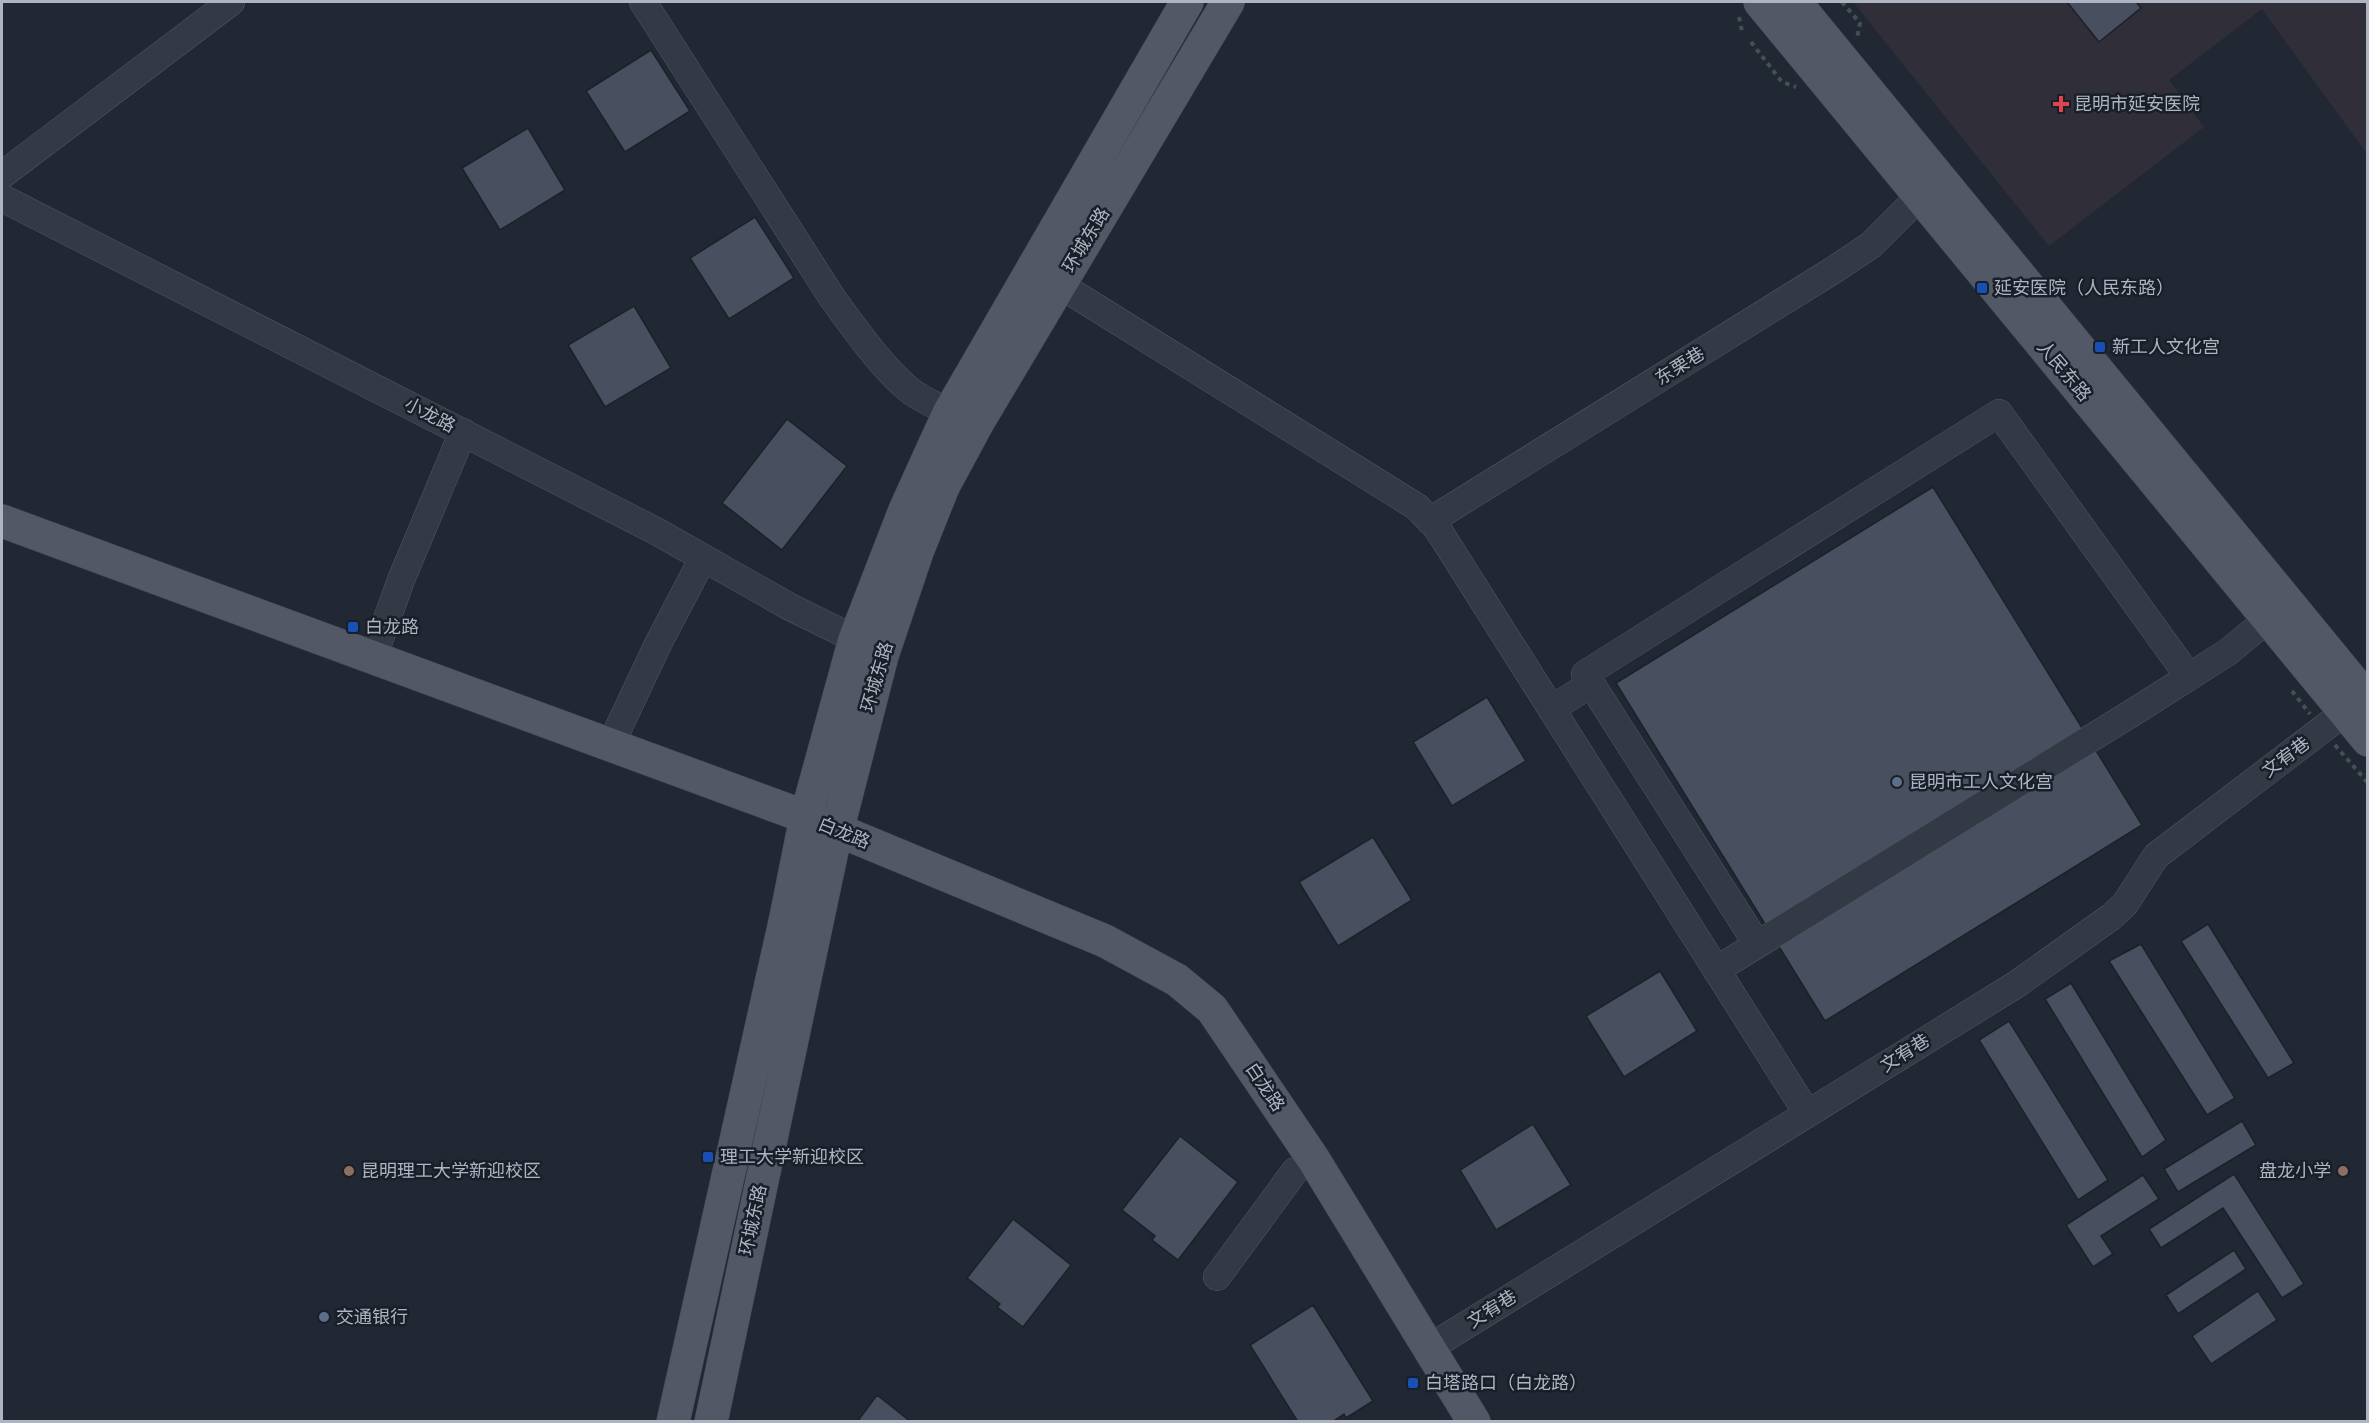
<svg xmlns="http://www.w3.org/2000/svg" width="2369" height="1423" font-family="Overpass,'Noto Sans SC',sans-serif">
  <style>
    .medical { fill: #302e39 }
    .building { fill: #48505f; stroke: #1b212b; stroke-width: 1.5 }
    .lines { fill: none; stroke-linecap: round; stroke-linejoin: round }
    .minor-casing { stroke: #515763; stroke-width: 28 }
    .major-casing { stroke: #3d434e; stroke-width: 34 }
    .path { stroke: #425154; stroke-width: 4; stroke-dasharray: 4.5 4.5; stroke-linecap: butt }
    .minor { stroke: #343a45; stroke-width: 27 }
    .major { stroke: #525865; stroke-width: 33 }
    .health-dot { fill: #e0444e; stroke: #191f29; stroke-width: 2 }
    .transit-dot { fill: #1a4fb4; stroke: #191f29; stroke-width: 2 }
    .service-dot { fill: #5c6f8a; stroke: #191f29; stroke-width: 2 }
    .education-dot { fill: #8d6e63; stroke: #191f29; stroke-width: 2 }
    .labels { text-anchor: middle; stroke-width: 5; stroke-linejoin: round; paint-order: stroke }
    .poi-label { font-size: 18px; fill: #aeb4c2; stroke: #191f29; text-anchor: start }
    .street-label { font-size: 18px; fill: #aeb4c2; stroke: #191f29 }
  </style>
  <rect width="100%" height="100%" fill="#212834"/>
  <!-- medical -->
  <path class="medical" d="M1853,2H2367V154L2262,9L2169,80L2204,127L2049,246Z"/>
  <!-- building -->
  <path class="building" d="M2067,2H2136L2141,8L2099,42Z
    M651,50L690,111L625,152L586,91Z
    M528,128L565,190L500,230L462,168Z
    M755,217L794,278L729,319L690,258Z
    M634,306L671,368L605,407L568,345Z
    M787,419L847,466L782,550L722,503Z
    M1933,487L2142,825L1825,1021L1616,683Z
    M1487,697L1526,761L1452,806L1413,742Z
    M1373,837L1412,900L1338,946L1299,882Z
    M2208,924L2294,1063L2268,1078L2181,941Z
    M2141,944L2235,1098L2207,1115L2109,961Z
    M1660,971L1697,1031L1624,1077L1586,1016Z
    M2071,983L2166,1140L2142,1157L2045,999Z
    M2009,1021L2108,1180L2078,1200L1979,1040Z
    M2242,1121L2256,1145L2178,1192L2164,1169Z
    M1533,1124L1571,1185L1496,1230L1460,1170Z
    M1180,1136L1238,1182L1178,1260L1152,1240L1155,1236L1122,1210Z
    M2234,1174L2304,1284L2282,1298L2223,1208L2161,1248L2149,1229Z
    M2143,1175L2159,1199L2101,1236L2113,1254L2093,1267L2066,1225Z
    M1013,1219L1071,1265L1023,1327L997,1307L1000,1304L967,1278Z
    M2234,1250L2246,1269L2178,1314L2166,1295Z
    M2258,1291L2277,1320L2211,1364L2192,1336Z
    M1313,1305L1373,1401L1346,1418L1344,1414L1332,1422H1298L1250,1345Z
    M877,1395L911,1422H857Z"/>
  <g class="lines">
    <!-- minor casing -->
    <g class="minor-casing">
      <path id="minor" d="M643,2L833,299C856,330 879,364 908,389C920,399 936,405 949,413
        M2,175L231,2
        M2,198L656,531L790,607L855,639
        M1060,285L1417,507L1437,528L1807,1113
        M1430,521L1832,271L1871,245L1920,196
        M373,658L401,580L463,432
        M1551,709L1591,684
        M610,746L658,644L703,558
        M1757,944L1585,674L1999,413L2189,677
        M1716,970L2140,708L2228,652L2268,619
        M1217,1277L1295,1171
        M1429,1348L2017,984L2111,917L2125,904L2156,856L2345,712"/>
    </g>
    <!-- major casing -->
    <g class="major-casing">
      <path id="major" d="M1760,2L2368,740
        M1795,2L2368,700
        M2,521L806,817L1105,941L1177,980L1212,1009L1314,1160L1474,1422
        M673,1422L786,917L806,817L855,639L905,510L949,413L1187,2
        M711,1422L832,851L882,656L917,552L943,487L978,422L1228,2"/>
    </g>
    <!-- path -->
    <path class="path" d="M1842,2L1860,23L1857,38
      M1739,17L1742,31
      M1751,42L1782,82L1796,87
      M2292,691L2310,714
      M2335,745L2368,783"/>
    <!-- minor -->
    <use href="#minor" class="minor"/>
    <!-- major -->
    <use href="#major" class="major"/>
  </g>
  <!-- markers -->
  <path class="health-dot" d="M2058 95h6v6h6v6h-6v6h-6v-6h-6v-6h6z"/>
  <g class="transit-dot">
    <rect x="1976" y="282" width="12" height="12" rx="3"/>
    <rect x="2094" y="341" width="12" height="12" rx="3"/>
    <rect x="347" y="621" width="12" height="12" rx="3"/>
    <rect x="702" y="1151" width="12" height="12" rx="3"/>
    <rect x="1407" y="1377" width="12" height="12" rx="3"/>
  </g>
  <g class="service-dot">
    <circle cx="1897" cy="782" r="6"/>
    <circle cx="324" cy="1317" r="6"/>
  </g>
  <g class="education-dot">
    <circle cx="349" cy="1171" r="6"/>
    <circle cx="2343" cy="1171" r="6"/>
  </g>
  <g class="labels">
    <!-- poi labels -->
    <g class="poi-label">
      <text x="2074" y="110">昆明市延安医院</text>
      <text x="1994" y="294">延安医院（人民东路）</text>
      <text x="2112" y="353">新工人文化宫</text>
      <text x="365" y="633">白龙路</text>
      <text x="1909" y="788">昆明市工人文化宫</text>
      <text x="720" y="1163">理工大学新迎校区</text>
      <text x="361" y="1177">昆明理工大学新迎校区</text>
      <text x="2331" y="1177" text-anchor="end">盘龙小学</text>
      <text x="336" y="1323">交通银行</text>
      <text x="1425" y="1389">白塔路口（白龙路）</text>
    </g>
    <!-- street labels -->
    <g class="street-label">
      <text transform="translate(1086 240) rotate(-59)" y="6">环城东路</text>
      <text transform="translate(1680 366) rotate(-32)" y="6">东栗巷</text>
      <text transform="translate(2064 371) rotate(50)" y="6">人民东路</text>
      <text transform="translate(430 415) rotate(27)" y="6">小龙路</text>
      <text transform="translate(877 677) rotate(-74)" y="6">环城东路</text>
      <text transform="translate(2286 757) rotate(-37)" y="6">文宥巷</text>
      <text transform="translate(844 833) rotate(22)" y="6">白龙路</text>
      <text transform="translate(1905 1053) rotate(-32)" y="6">文宥巷</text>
      <text transform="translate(1265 1087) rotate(56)" y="6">白龙路</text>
      <text transform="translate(753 1220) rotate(-78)" y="6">环城东路</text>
      <text transform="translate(1492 1309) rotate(-32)" y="6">文宥巷</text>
    </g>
  </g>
  <!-- border -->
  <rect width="2369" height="1423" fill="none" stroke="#aeb4c2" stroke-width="6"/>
</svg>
